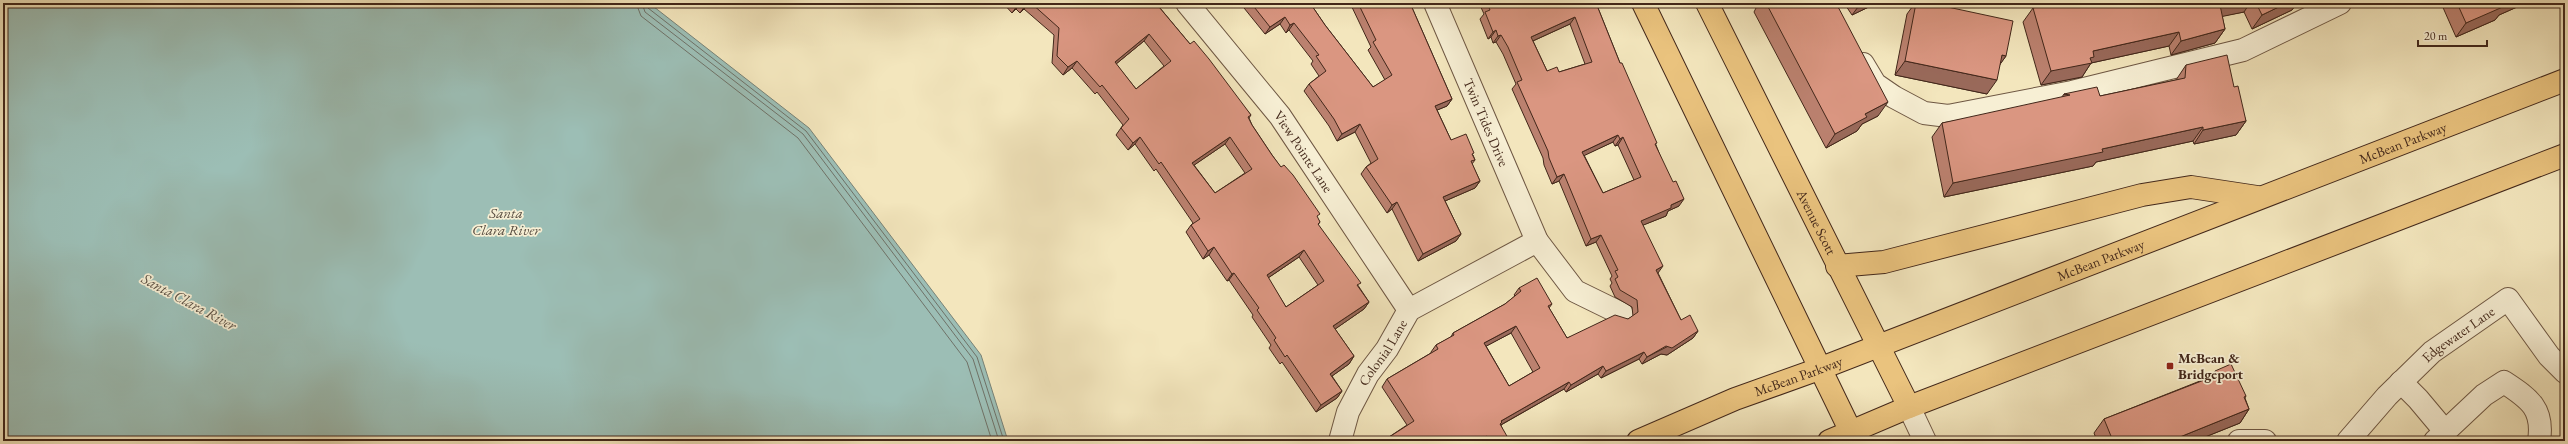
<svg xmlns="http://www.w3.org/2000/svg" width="2568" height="444" font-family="'EB Garamond',serif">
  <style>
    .water { fill: #9cbeb5; stroke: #788277 }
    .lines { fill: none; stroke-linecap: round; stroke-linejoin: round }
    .shore { stroke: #6f7268; stroke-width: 1 }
    .minor-casing { stroke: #6e5743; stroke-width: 24 }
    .major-casing { stroke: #42271a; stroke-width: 24 }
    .minor { stroke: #f7efd4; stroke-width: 22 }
    .major { stroke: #eac37e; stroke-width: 22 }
    .wall { fill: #bb816f; stroke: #42271a; fill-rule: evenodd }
    .shaded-wall { fill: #99695a; stroke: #42271a }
    .building { fill: #da9681; stroke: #42271a; fill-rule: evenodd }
    .poi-dot { fill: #8f2418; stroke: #f7efd4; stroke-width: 1.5 }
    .labels { text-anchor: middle; stroke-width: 3.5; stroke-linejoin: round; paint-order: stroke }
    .street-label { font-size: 14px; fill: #42271a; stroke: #f7efd4 }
    .poi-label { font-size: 14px; font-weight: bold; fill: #42271a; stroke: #f7efd4; text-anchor: start }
    .water-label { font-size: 15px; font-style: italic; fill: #584d41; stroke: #f7efd4 }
  </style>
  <rect width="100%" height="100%" fill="#f3e6bd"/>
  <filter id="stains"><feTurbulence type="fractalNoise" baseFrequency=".005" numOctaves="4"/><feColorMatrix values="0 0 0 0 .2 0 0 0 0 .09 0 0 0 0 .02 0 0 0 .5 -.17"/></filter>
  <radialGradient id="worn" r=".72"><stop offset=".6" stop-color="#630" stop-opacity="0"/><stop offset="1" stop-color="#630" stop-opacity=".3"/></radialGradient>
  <!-- water -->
  <path class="water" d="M3,3H649L809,128L981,355L1008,441H3Z"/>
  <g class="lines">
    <!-- shore -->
    <path class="shore" d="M636,3L641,16L798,138L967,362L992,441
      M642,3L645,12L803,134L973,359L999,441
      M647,3L648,8L806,131L977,357L1004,441"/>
    <!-- minor casing -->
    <g class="minor-casing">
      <g id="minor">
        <path id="s1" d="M1187,3L1280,116L1409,310"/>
        <path id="s2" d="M1435,3L1537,241L1575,291L1622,314"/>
        <path d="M1863,64L1875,84L1894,97L1924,113L1948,116L2072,92L2243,50L2340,3"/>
        <path d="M2401,382L2418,399L2444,430"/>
        <path d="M1909,407L1925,441"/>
        <path id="s3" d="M1340,441L1348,412L1368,374L1387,349L1409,310L1537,241"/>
        <path d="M2239,441H2265"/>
        <path id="s4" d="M2348,441L2387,396L2432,352L2508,299L2549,356L2565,372"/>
        <path d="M2435,441L2484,395L2504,382C2530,399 2544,409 2539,441"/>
      </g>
    </g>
    <!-- major casing -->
    <g class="major-casing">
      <g id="major">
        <path d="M1643,3L1851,432"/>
        <path id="s5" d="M1707,3L1909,407"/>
        <path d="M1837,266L1884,262L2142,195L2191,187L2257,197"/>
        <path id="s6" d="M1638,441L1735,399L1819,369L2565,80"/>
        <path d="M1829,441L1909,407L2565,155"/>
      </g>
    </g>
    <!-- minor -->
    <use href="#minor" class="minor"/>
    <!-- major -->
    <use href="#major" class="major"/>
  </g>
  <!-- wall -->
  <path class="wall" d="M1003,3H1161L1160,8L1190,44L1251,115L1249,118L1252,125L1272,155L1320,222L1318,225L1369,302L1364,309L1335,329L1354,356L1349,364L1332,376L1342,391L1337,398L1316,412L1282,362L1280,364L1269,348L1271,345L1252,317L1253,315L1229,280L1227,281L1209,255L1203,259L1186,232L1191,225L1193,223L1156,169L1154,171L1135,144L1128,150L1116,135L1123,125L1097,92L1095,94L1072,68L1063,75L1052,63L1054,35L1024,9L1020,13L1016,9L1012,13ZM1144,41L1164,66L1136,89L1116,64ZM1225,144L1245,173L1215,193L1194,165ZM1299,257L1318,285L1286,307L1268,278Z
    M1240,3H1310L1325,25L1373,87L1385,80L1368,50L1371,47L1350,3H1410L1452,99L1447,106L1437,110L1451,140L1473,155L1475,160L1472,164L1480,181L1475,188L1445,201L1461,234L1456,241L1418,261L1392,209L1387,213L1361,174L1366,167L1371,163L1355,132L1337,141L1329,126L1304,91L1309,84L1319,76L1311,64L1313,61L1289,30L1286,33L1280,24L1265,34Z
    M1479,3H1596L1620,63L1656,145L1679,206L1668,211L1666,216L1643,225L1658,273L1681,320L1698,331L1693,338L1667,355L1661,354L1642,364L1639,359L1601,378L1598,374L1566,392L1564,389L1501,425L1506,441H1383L1407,425L1382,387L1387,379L1431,353V352L1436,345L1451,337L1453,333L1505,304L1515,296L1514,295L1519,288L1552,304L1549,308L1567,338L1628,319L1633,316L1632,307L1615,297L1610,286L1612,283L1610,279L1612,276L1596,242L1586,246L1559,181L1552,184L1544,165L1543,158L1512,89L1516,84L1503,54L1496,42L1493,43L1491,37L1488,39L1480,19L1484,14ZM1570,24L1585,64L1559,72L1547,71L1533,41ZM1613,142L1615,146L1618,145L1634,180L1603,193L1584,155ZM1511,333L1533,372L1509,386L1486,346Z
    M1754,3H1836L1878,116L1862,124L1857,131L1826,148L1754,12L1756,8Z
    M1844,3H1877L1852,15Z
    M1915,3H1929L2006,56L2000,64L1987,94L1895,75L1907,14Z
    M2076,3H2297L2292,10L2252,29L2244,12L2222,16L2225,29L2215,43L2171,55L2169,46L2091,63L2082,77L2041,85L2023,22L2033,8Z
    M2441,3H2526L2499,15L2495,20L2456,37Z
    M2186,65L2234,87L2246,121L2236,135L2194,144L2193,141L2096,162L2093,166L1944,197L1932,137L1942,123L2100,96L2176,80Z
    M2215,371L2246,396L2245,398L2249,409L2240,423L2195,441H2097L2094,433L2104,419L2210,377Z"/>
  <!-- shaded-wall -->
  <path class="shaded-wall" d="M1020,3L1016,9L1012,13L1017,6Z
    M1028,3L1024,9L1020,13L1025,6Z
    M1861,3H1877L1852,15Z
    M2229,3H2250L2244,12L2210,19L2220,5Z
    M2287,3H2297L2292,10L2252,29L2262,15Z
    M2504,3H2526L2499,15L2495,20L2456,37L2466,23Z
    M1285,17L1280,24L1265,34L1270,27Z
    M1575,17L1570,24L1526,44L1531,37Z
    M1294,23L1289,30L1286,33L1290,25Z
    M2225,29L2215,43L2171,55L2181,41Z
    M1496,30L1491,37L1488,39L1493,32Z
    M2179,32L2169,46L2091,63L2082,77L2041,85L2051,71L2093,51Z
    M1149,34L1144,41L1110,69L1115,62Z
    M1501,35L1496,42L1493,43L1498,36Z
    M2002,55L2006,56L1996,70Z
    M1077,61L1072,68L1063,75L1068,67Z
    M1905,61L1997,80L1987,94L1895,75Z
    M2064,94L2070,95L2054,108Z
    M1452,99L1447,106L1430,113L1435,106Z
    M1888,102L1878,116L1862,124L1857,131L1826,148L1835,134L1865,114Z
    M2246,121L2236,135L2194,144L2203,130Z
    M1360,124L1355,132L1337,141L1342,134Z
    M2203,127L2193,141L2096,162L2093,166L1944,197L1953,183L2102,149Z
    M1618,135L1613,142L1577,159L1582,152Z
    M1140,137L1135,144L1128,150L1133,143Z
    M1230,137L1225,144L1187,170L1192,163Z
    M1623,137L1618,145L1615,146L1620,139Z
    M1564,174L1559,181L1552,184L1557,177Z
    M1480,181L1475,188L1438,204L1443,197Z
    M1684,199L1679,206L1668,211L1666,216L1636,228L1641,221L1671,205Z
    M1397,202L1392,209L1387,213L1392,205Z
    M1461,234L1456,241L1418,261L1423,254Z
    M1601,235L1596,242L1586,246L1591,239Z
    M1214,247L1209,255L1203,259L1208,251Z
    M1304,250L1299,257L1262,282L1267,275Z
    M1663,266L1658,273L1651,277L1656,270Z
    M1234,273L1229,280L1227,281L1232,274Z
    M1369,302L1364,309L1328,334L1333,326Z
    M1516,326L1511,333L1479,350L1484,343Z
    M1698,331L1693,338L1667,355L1661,354L1642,364L1647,357Z
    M1644,352L1639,359L1601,378L1606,371Z
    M1354,356L1349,364L1325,381L1330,374Z
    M1603,366L1598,374L1566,392L1571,385Z
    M1569,382L1564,389L1497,427L1501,421Z
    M1342,391L1337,398L1316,412L1321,405Z
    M2249,409L2240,423L2195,441H2170Z
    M1487,436L1484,441H1480Z"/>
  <!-- building -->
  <path class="building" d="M1015,3H1020L1017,6Z
    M1022,3H1028L1025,6Z
    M1031,3H1161L1162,5L1159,7L1190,44L1194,41L1209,59L1251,115L1248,117L1252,125L1272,155L1281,167L1284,165L1293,175L1320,214L1317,216L1320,222L1318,224L1361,283L1357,285L1369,302L1333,326L1354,356L1330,374L1342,391L1321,405L1287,355L1285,357L1274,340L1276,338L1257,310L1259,308L1234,273L1232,274L1214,247L1208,251L1191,225L1200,219L1161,162L1159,164L1140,137L1133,143L1121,128L1129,119L1102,85L1100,87L1077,61L1068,67L1057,56L1059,28ZM1149,34L1171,61L1136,89L1115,62ZM1230,137L1252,169L1215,193L1192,163ZM1304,250L1324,281L1286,307L1267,275Z
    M1251,3H1310L1325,25L1373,87L1392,75L1373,42L1376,40L1358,3H1410L1452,99L1435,106L1451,140L1466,134L1474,153L1472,154L1475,160L1471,161L1480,181L1443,197L1461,234L1423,254L1397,202L1392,205L1366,167L1378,159L1360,124L1342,134L1334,119L1309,84L1326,71L1316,56L1319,55L1294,23L1290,25L1285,17L1270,27Z
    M1487,3H1596L1620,63H1622L1657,143L1655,144L1673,182L1676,181L1684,199L1671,205V208L1641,221L1663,266L1656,270L1681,320L1690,315L1698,331L1672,348L1666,346L1647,357L1644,352L1606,371L1603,366L1571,385L1569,382L1501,421L1502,422L1500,424L1508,438L1502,441H1489L1487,436L1480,441H1383L1414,421L1387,379L1438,349L1436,345L1454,335L1453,333L1505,304L1521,291L1519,288L1537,278L1552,304L1548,306L1567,338L1615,315L1628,319L1638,312L1637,300L1620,290L1615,279L1618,277L1615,271L1618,270L1601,235L1591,239L1564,174L1557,177L1549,158L1548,151L1517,82L1522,80L1508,47L1501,35L1498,36L1496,30L1493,32L1485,12L1490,10ZM1575,17L1592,62L1559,72L1557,67L1547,71L1531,37ZM1618,135L1620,139L1623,137L1641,177L1603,193L1582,152ZM1516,326L1540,368L1509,386L1484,343Z
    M1766,3H1836L1888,102L1865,114L1867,117L1835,134Z
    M1916,3H1929L2013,21L2006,56L2002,55L1997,80L1905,61Z
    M2053,3H2229L2220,5L2225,29L2181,41L2179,32L2093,51L2094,57L2090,58L2092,63L2051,71L2033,8Z
    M2256,3H2287L2262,15Z
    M2457,3H2504L2503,4L2505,6L2466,23Z
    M2227,55L2234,87L2238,86L2246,121L2203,130V127L2102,149L2103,152L1953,183L1942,123L2070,95L2064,94L2097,87L2100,96L2185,78L2186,65Z
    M2231,364L2246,396L2244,397L2249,409L2170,441H2113L2104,419L2217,375L2215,371Z"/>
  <!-- markers -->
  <rect class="poi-dot" x="2166" y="362" width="8" height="8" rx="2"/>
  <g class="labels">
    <!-- street labels -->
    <g class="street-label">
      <text dy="5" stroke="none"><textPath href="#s2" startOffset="130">Twin Tides Drive</textPath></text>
      <text dy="5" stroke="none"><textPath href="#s6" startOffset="821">McBean Parkway</textPath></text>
      <text dy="5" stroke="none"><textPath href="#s1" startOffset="189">View Pointe Lane</textPath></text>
      <text dy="5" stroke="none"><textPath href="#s5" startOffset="245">Avenue Scott</textPath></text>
      <text dy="5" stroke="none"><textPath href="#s6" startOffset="497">McBean Parkway</textPath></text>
      <text dy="5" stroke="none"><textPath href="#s4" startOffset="154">Edgewater Lane</textPath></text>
      <text dy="5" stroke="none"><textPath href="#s3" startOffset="99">Colonial Lane</textPath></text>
      <text dy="5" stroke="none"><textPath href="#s6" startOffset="173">McBean Parkway</textPath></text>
    </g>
    <!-- poi labels -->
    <g class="poi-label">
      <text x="2178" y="363">McBean &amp;<tspan x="2178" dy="16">Bridgeport</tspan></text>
    </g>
    <!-- water labels -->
    <g class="water-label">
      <text x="506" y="218">Santa<tspan x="506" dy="17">Clara River</tspan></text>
      <text transform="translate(189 302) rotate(28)" y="5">Santa Clara River</text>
    </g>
  </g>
  <!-- margin -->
  <rect width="2568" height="444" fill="none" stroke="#f3e6bd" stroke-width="16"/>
  <rect x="4" y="4" width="2560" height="436" fill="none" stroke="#42271a" stroke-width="2"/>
  <rect x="8" y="8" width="2552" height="428" fill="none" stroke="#42271a"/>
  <!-- scale -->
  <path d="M2418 40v6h69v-6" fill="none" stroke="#42271a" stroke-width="2"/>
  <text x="2424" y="40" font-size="12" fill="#42271a" stroke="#f7efd4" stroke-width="3" paint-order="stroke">20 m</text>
  <rect width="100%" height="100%" filter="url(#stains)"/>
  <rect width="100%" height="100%" fill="url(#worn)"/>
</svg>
